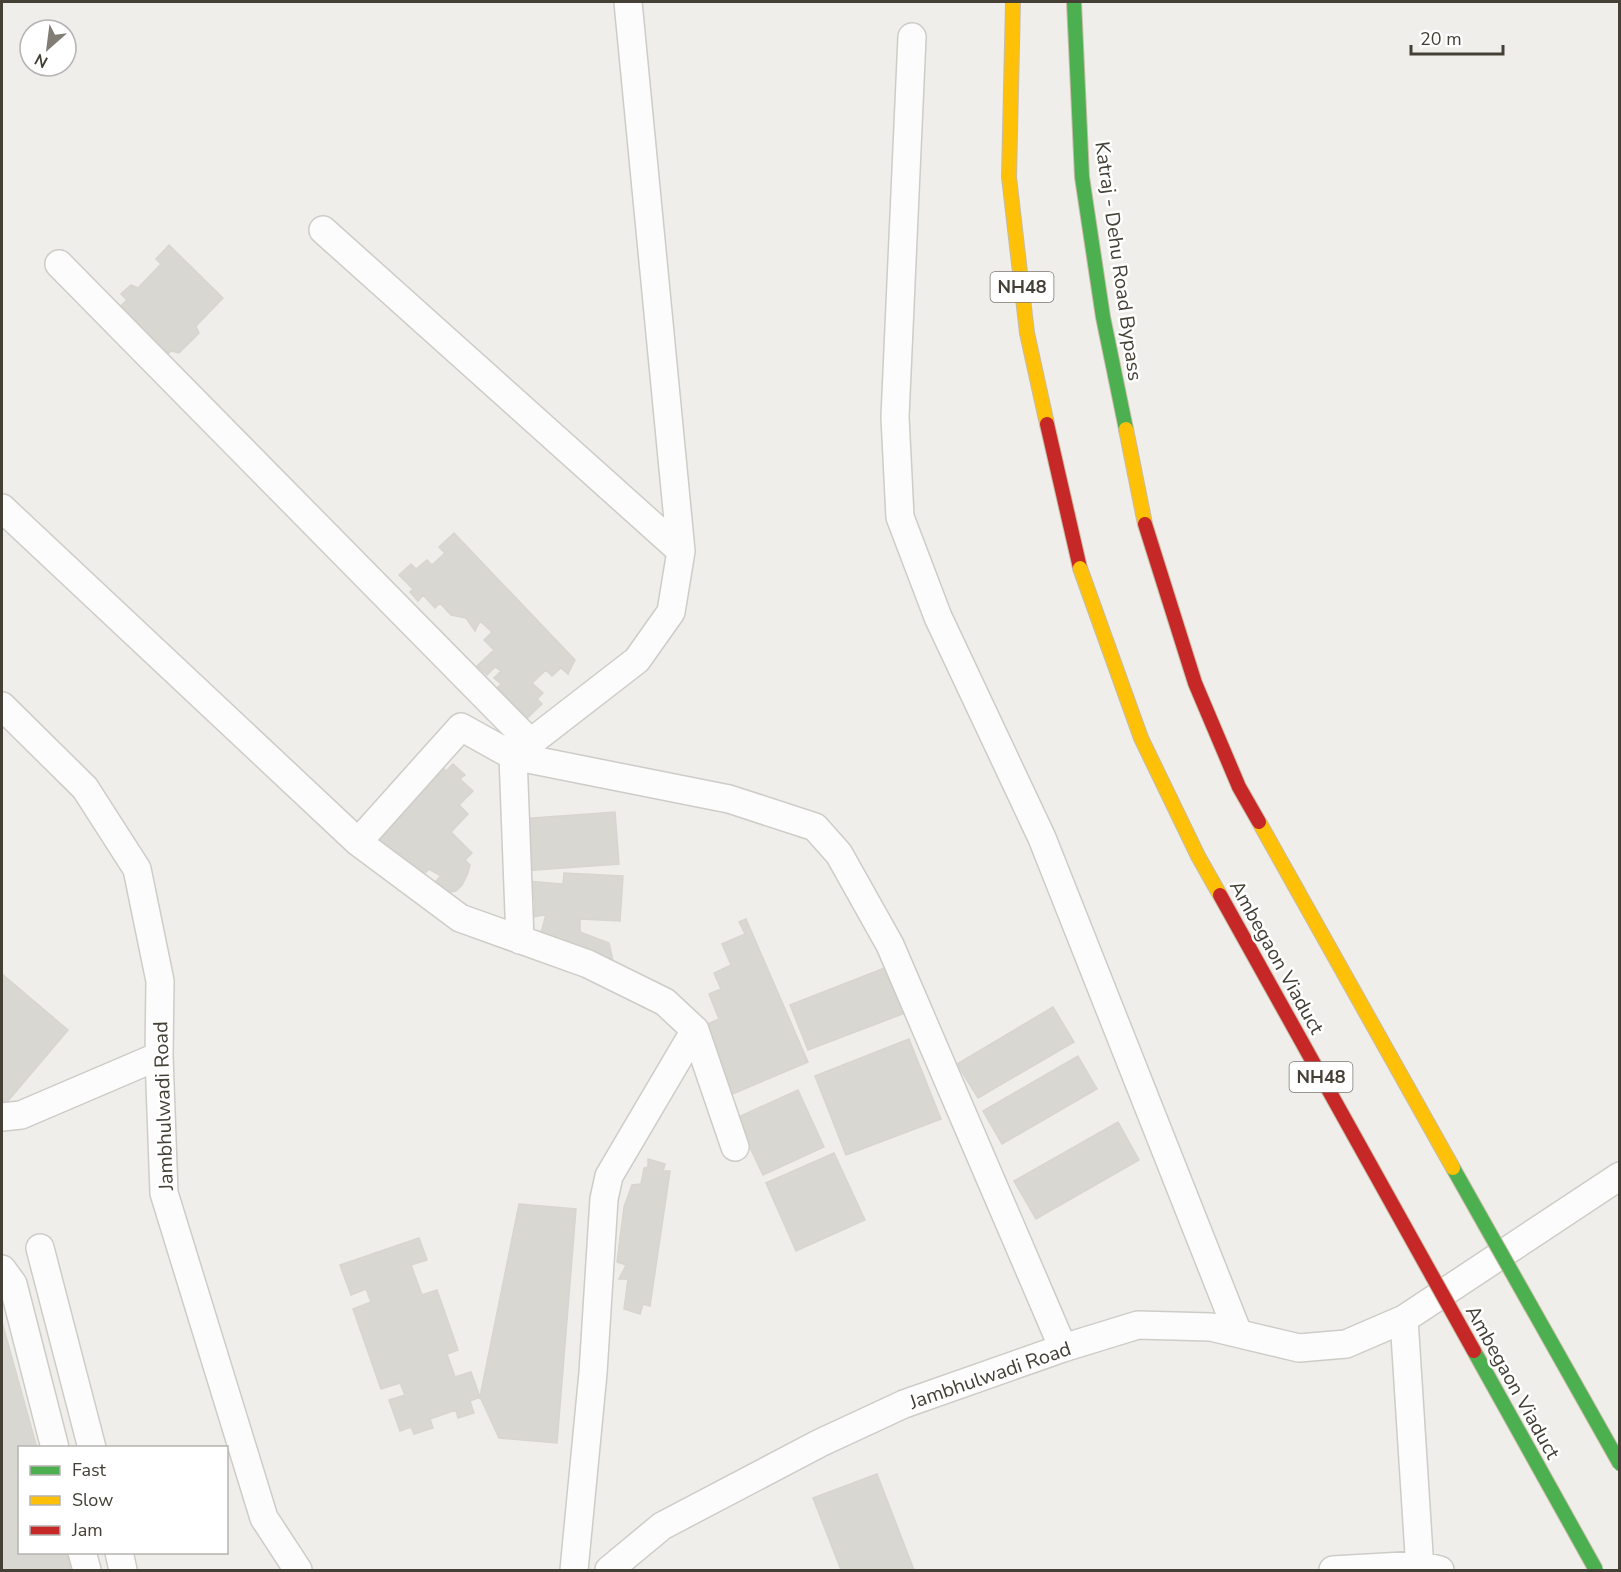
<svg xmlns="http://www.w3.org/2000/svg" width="1621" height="1572" font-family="'Nunito Sans',sans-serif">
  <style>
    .building { fill: #d9d7d2; stroke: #d8d5d0; stroke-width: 1.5 }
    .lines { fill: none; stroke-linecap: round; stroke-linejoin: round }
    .street-casing { stroke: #ceccc7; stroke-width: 30 }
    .fast-casing { stroke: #c7bba6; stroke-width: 16 }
    .slow-casing { stroke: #c7bba6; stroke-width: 16 }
    .jam-casing { stroke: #c7bba6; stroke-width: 16 }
    .street { stroke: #fdfcfc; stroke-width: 27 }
    .fast { stroke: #4caf50; stroke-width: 14 }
    .slow { stroke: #ffc107; stroke-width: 14 }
    .jam { stroke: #c62828; stroke-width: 14 }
    .fast-bridge-casing { stroke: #c7bba6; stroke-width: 16; stroke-linecap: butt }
    .slow-bridge-casing { stroke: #c7bba6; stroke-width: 16; stroke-linecap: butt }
    .jam-bridge-casing { stroke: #c7bba6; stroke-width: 16; stroke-linecap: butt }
    .fast-bridge { stroke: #4caf50; stroke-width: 14 }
    .slow-bridge { stroke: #ffc107; stroke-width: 14 }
    .jam-bridge { stroke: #c62828; stroke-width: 14 }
    .labels { text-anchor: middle; stroke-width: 5; stroke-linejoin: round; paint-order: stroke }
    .shield { fill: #fff; stroke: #7d7972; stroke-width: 1.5 }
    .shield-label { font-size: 18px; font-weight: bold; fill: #454036 }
    .street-label { font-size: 20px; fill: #454036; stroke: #fff }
  </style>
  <rect width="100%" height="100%" fill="#f0eeea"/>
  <!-- building -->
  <path class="building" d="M169,245L223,298L196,326L199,333L179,353L171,351L161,360L115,311L127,300L121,294L131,285L138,288L161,264L156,259Z
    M454,533L575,660L568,674L561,668L552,676L546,670L532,683L543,693L537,699L542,704L523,722L492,693L501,684L494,678L501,671L495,667L487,675L477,666L494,650L484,640L492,632L480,621L475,631L466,618L451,615L440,603L435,608L423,595L418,601L410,592L413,589L399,575L411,564L416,569L427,560L432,565L445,553L439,547Z
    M436,760L446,771L453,764L465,775L460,779L473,791L459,805L468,814L451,832L472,853L465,860L470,865L468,873L462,885L456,891L445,893L435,882L441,876L429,869L422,876L400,854L412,842L397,857L377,837L435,777L427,769Z
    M615,812L619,864L523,871L519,819Z
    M564,873L623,876L620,921L580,919V932L609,943L614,965L552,948L555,937L541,933L546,914L534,917L535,899H525L527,881L563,884Z
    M746,919L808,1062L730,1095L701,1027L719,1019L709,994L721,989L714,973L731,965L722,944L745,934L739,922Z
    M887,967L905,1013L808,1050L790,1005Z
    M2,974L68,1030L2,1108Z
    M1053,1007L1074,1042L978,1098L957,1064Z
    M909,1039L941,1119L846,1155L815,1076Z
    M1078,1056L1097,1089L1002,1144L983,1111Z
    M798,1090L824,1147L763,1175L736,1118Z
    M1118,1122L1139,1160L1036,1219L1014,1181Z
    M834,1153L865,1220L796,1251L766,1183Z
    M648,1159L665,1164L663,1171H670L650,1306L643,1304L640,1314L624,1309L628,1279H619L626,1265L617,1262L624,1207L632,1185L641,1184L644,1168L648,1167Z
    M519,1204L576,1209L557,1443L499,1438L480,1397Z
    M419,1238L427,1260L411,1265L422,1295L437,1290L458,1350L447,1354L455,1377L471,1372L480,1397L470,1401L474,1413L458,1418L456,1410L430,1419L433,1428L414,1434L411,1427L400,1431L389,1400L405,1395L400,1383L381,1389L353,1309L371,1302L366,1289L351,1295L340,1265Z
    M2,1322L37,1448H20V1552H66L71,1570H2Z
    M877,1474L914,1570H841L813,1498Z"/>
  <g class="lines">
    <!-- street casing -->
    <g class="street-casing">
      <path id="street" d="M912,37L895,417L900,517L938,617L1042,838L1238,1333
        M323,230L681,551
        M59,264L530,742
        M2,508L358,842L460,918L588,964L665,1002L695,1030L735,1147
        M2,706L85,788L137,869L160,981L159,1056L164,1193L264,1518L298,1570
        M358,842L461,727L513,756L637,660L671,612L681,551L628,2
        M520,940L513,756L729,799L815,827L839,854L890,945L1063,1348
        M2,1117L21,1115L159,1056
        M40,1248L92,1448
        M2,1269L13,1284L55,1448
        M82,1552L87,1570
        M119,1552L123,1570
        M574,1570L593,1373L604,1199L609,1176L695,1030
        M609,1570L662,1526L820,1443L904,1404L1063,1348L1138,1325L1211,1327L1299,1348L1346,1344L1404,1319
        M1333,1570L1420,1565L1440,1570
        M1420,1570L1404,1319L1620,1176"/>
    </g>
    <!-- fast casing -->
    <g class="fast-casing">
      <path id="fast" d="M1074,2L1082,177L1103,317L1126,429"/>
    </g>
    <!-- slow casing -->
    <g class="slow-casing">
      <path id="slow" d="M1013,2L1009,177L1027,333L1047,424
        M1126,429L1145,524"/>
    </g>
    <!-- jam casing -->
    <g class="jam-casing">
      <path id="jam" d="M1047,424L1080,568"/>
    </g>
    <!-- street -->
    <use href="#street" class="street"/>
    <!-- fast -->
    <use href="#fast" class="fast"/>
    <!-- slow -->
    <use href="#slow" class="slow"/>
    <!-- jam -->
    <use href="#jam" class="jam"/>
    <!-- fast-bridge casing -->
    <g class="fast-bridge-casing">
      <path id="fast-bridge" d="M1453,1168L1620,1464
        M1474,1351L1596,1570"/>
    </g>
    <!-- slow-bridge casing -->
    <g class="slow-bridge-casing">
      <path id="slow-bridge" d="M1080,568L1141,738L1198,856L1220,895
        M1259,822L1453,1168"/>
    </g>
    <!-- jam-bridge casing -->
    <g class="jam-bridge-casing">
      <path id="jam-bridge" d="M1145,524L1195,683L1239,787L1259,822
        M1220,895L1474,1351"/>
    </g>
    <!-- fast-bridge -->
    <use href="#fast-bridge" class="fast-bridge"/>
    <!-- slow-bridge -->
    <use href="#slow-bridge" class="slow-bridge"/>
    <!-- jam-bridge -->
    <use href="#jam-bridge" class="jam-bridge"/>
  </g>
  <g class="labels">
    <!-- shield labels -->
    <g class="shield">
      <rect x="990.5" y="272" width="63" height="30" rx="4.5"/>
      <rect x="1289.5" y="1062" width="63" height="30" rx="4.5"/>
    </g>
    <g class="shield-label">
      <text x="1022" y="293">NH48</text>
      <text x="1321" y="1083">NH48</text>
    </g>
    <!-- street labels -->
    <g class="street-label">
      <text transform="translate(1119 261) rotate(82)" y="7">Katraj - Dehu Road Bypass</text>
      <text transform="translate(1277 957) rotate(61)" y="7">Ambegaon Viaduct</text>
      <text transform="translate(163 1106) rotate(-92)" y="7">Jambhulwadi Road</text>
      <text transform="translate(990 1375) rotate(-19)" y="7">Jambhulwadi Road</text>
      <text transform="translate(1513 1382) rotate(61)" y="7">Ambegaon Viaduct</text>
    </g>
  </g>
  <!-- border -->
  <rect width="1621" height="1572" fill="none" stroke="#454036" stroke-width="6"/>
  <!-- legend -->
  <rect x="18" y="1446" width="210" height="108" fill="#ffffff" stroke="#b5b3af" stroke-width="1.5"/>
  <rect x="30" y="1466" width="30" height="9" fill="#4caf50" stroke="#b5b3af" stroke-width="1.5"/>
  <text x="72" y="1476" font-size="18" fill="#454036">Fast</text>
  <rect x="30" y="1496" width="30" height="9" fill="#ffc107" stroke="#b5b3af" stroke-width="1.5"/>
  <text x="72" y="1506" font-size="18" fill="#454036">Slow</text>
  <rect x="30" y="1526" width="30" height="9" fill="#c62828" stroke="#b5b3af" stroke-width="1.5"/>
  <text x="72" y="1536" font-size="18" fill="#454036">Jam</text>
  <!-- north arrow -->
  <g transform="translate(48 48) rotate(208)"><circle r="28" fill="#ffffff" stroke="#b5b3af" stroke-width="1.5"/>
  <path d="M0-4.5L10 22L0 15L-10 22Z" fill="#817d75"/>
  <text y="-9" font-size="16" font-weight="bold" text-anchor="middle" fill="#454036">N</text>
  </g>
  <!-- scale -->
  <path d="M1411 45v9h92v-9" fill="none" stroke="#454036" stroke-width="3"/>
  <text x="1420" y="45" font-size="18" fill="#454036" stroke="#ffffff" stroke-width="4.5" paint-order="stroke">20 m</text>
</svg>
